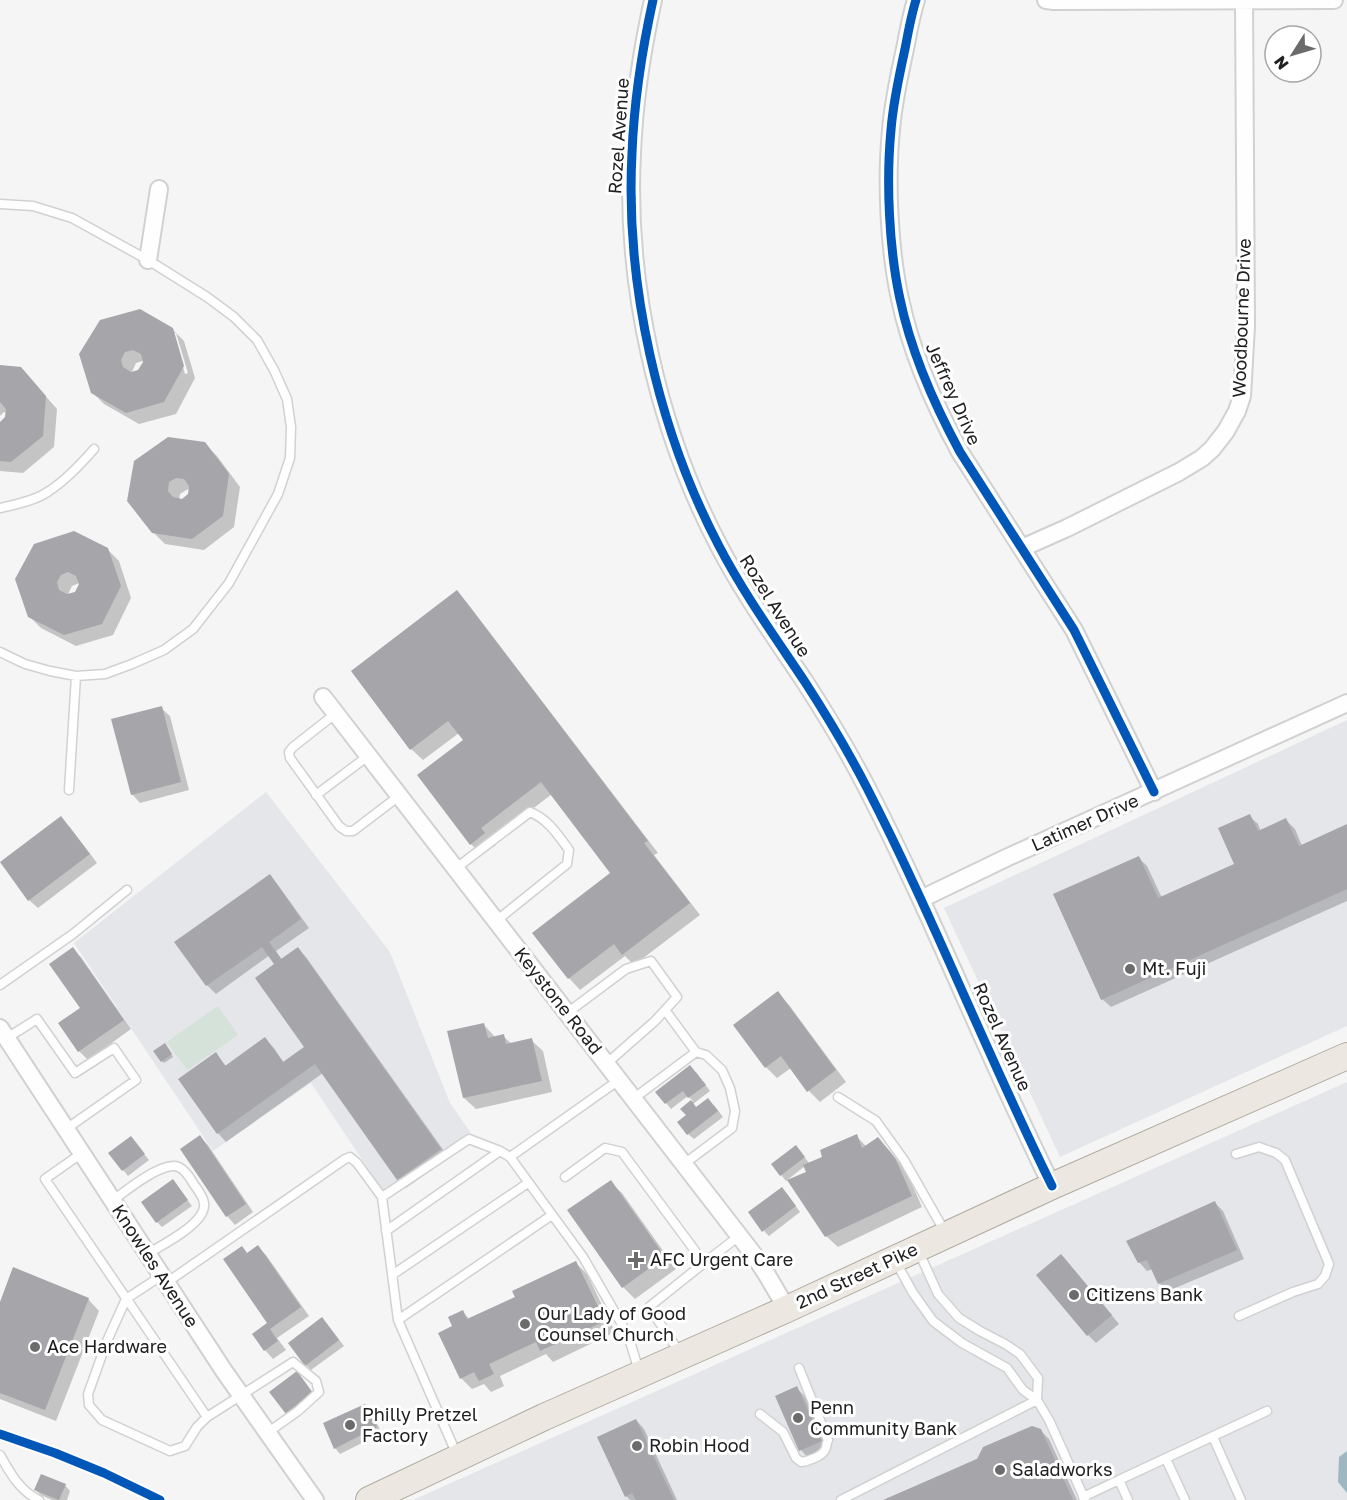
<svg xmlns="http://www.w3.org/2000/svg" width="1347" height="1500" font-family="'Golos Text',sans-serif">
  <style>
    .built { fill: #e5e6ea }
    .green { fill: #d5e2da }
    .water { fill: #9fb7c0 }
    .shadow { fill: #0003; fill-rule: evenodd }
    .building { fill: #a5a5aa; fill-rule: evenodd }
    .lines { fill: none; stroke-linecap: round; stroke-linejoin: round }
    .lane-casing { stroke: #d1d1d1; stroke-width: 11 }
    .street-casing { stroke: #d1d1d1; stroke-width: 20 }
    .primary-casing { stroke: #b0ab9f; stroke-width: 28 }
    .lane { stroke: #fefefe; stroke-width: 8 }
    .street { stroke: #fefefe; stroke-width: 16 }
    .primary { stroke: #ece8e1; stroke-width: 26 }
    .cycleway-casing { stroke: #fff; stroke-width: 13 }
    .cycleway { stroke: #0057b8; stroke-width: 9 }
    .poi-dot { fill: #6b6b6b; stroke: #fff; stroke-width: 2 }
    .labels { text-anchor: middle; stroke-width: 6; stroke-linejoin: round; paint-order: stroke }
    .street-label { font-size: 18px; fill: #202020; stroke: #fff }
    .poi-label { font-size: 18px; fill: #202020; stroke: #fff; text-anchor: start }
  </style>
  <rect width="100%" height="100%" fill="#f5f5f5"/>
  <!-- built -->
  <path class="built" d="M1347,720V1026L1060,1157L944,908Z
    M266,792L390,952L450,1103L471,1133L383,1191L311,1083L213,1151L74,943Z
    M1347,1082V1500H413L1202,1147Z"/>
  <!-- green -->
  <path class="green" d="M218,1006L238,1035L187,1070L167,1042Z"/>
  <!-- water -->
  <path class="water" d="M1347,1451V1493L1338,1482L1339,1457Z"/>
  <!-- shadow -->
  <path class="shadow" d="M172,329L176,333H173L185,374L188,373L176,333L184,341L195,378L176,414L139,424L104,404L92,392L81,355ZM146,360L139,371L131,374L136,363Z
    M0,366L21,368L57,409L54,447L23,473L0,471V423L7,418V413L4,412L0,416Z
    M205,444L217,456L240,487L234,527L204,550L165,544L153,532L129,500ZM188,489H190L189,495L182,501L179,500L180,494Z
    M107,549L119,561L131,598L113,635L76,646L41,628L29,616L16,579ZM82,582L76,593L67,596L72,586Z
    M457,592L468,604L658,853L654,855L700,915L634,965L625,956L580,990L569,978L534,933L612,873L552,794L492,840L496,845L482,855L471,844L465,741L459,733L423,760L411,749Z
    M161,708L170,716L189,790L140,803L132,794Z
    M1249,816L1258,824L1261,832L1286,820L1295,829L1302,846L1347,826V901L1111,1007L1102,999L1138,857L1147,866L1162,898L1236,865Z
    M69,826L97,863L38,908L29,900Z
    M270,876L278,885L309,928L276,951L282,960L298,949L306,957L449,1158L406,1188L398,1179L323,1073L226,1142L218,1133L216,1054L227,1067L265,1039L274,1048L284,1063L306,1047L277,964L270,955L216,994L207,985L177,942Z
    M72,949L81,957L131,1029L88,1060L79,1051L60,1024L82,1008Z
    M777,993L789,1005L846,1082L820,1102L809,1091L791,1068L777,1078L766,1067Z
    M484,1025L496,1038L503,1036L512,1044L531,1040L543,1051L552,1092L476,1109L464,1098Z
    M167,1047L173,1057L164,1063L162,1061Z
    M696,1072L710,1091L693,1104L697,1109L714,1105L723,1117L694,1139L688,1134V1116L682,1109L693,1101L688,1096L671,1109L657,1092Z
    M856,1136L867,1147L878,1139L889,1150L906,1171L922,1207L838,1247L826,1236L805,1166L786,1181L773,1165L796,1147L810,1164L824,1158Z
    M200,1137L208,1145L253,1212L235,1225L227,1216Z
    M136,1144L149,1160L128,1176L110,1154Z
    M173,1181L192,1206L162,1227L157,1222Z
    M610,1182L622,1193L676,1269L635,1299L623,1287L569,1211Z
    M787,1194L800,1212L769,1236L764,1231Z
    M1215,1203L1223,1211L1244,1259L1168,1291L1159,1283L1153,1269L1147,1271L1139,1262Z
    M258,1247L266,1255L309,1316L277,1338L286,1350L273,1359L265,1350L270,1324L248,1254Z
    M576,1263L587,1274L615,1332L553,1362L546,1354L500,1376L504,1386L491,1392L484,1384L472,1389L461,1378L454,1327L463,1312L470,1320L517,1298Z
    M1069,1264L1119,1324L1096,1343L1088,1335Z
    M88,1299L99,1311L56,1421L0,1399V1306Z
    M327,1324L344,1346L311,1370L306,1365Z
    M797,1388L805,1397L829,1450L809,1459L801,1450Z
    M365,1405L370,1411L382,1433L340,1454L335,1448L325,1424Z
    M636,1420L644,1429L677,1500H630L626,1496Z
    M1040,1430L1049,1439L1077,1500H887Z
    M65,1485L70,1491L67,1500H52L41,1495L36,1490Z"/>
  <!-- building -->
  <path class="building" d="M140,309L173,328L184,366L164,402L126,413L91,393L79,354L100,320ZM133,350L141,354L143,362L138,370L131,372L123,367L121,360L125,352Z
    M0,365L21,367L46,396L43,436L11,462L0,461V422L5,417L6,409L0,402Z
    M168,437L205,442L229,474L223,516L192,539L152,533L127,501L134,461ZM176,478L184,479L189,486L188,494L182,499L173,497L168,491L169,482Z
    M74,531L108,548L121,586L102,624L64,635L28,617L15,579L34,544ZM68,572L76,576L79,584L75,592L67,594L59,590L57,582L61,575Z
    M457,590L648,841L644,843L690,903L622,955L614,944L568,979L532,933L610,873L541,782L481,828L485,833L470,845L417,775L463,740L448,721L410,750L351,671Z
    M162,706L181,782L131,795L111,719Z
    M1250,814L1258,831L1286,818L1299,846L1347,824V889L1101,1000L1053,894L1139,856L1158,898L1234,864L1218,828Z
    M61,816L90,854L28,901L0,862Z
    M270,874L301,919L269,942L281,959L298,947L441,1149L397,1180L315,1064L217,1134L178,1079L216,1052L225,1066L265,1037L283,1062L304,1047L255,978L274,964L262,947L206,986L174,942Z
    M73,947L124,1020L78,1052L58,1023L80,1008L49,964Z
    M778,991L836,1070L807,1092L781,1056L765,1068L733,1025Z
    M484,1023L488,1038L504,1034L506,1044L532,1038L542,1081L463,1098L447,1031Z
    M165,1043L172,1054L161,1062L153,1051Z
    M690,1065L706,1085L688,1098L683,1091L665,1104L655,1092Z
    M708,1098L718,1111L687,1135L677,1122L686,1115L680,1109L691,1100L696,1107Z
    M857,1134L862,1148L878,1137L895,1158L912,1196L825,1237L787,1180L806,1172L803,1165L822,1157L820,1150Z
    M200,1135L246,1204L226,1217L180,1149Z
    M131,1136L145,1154L122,1171L108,1153Z
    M796,1145L805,1157L780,1176L771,1164Z
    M173,1179L188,1200L156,1223L141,1202Z
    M611,1180L665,1257L622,1288L567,1210Z
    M782,1187L796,1206L762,1232L748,1212Z
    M1215,1201L1237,1250L1158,1284L1147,1260L1138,1263L1126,1241Z
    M258,1245L301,1307L270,1329L278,1341L264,1351L252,1334L267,1323L223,1259L242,1246L247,1253Z
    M1061,1254L1112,1315L1087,1336L1036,1275Z
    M576,1261L605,1321L540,1351L536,1342L489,1364L494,1374L479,1381L474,1372L460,1379L438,1333L452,1326L448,1317L463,1310L467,1319L515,1297L512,1291Z
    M13,1267L89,1298L45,1410L0,1393V1302Z
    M322,1317L339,1340L305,1366L288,1343Z
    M297,1371L313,1393L286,1414L269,1392Z
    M797,1386L822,1441L799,1451L775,1396Z
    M365,1404L377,1427L334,1449L323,1423Z
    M636,1419L674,1500H636L632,1493L625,1497L597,1437Z
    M1032,1426L1041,1429L1073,1500H883L977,1459L983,1447Z
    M41,1474L66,1484L59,1500L34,1490Z"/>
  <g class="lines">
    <!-- lane casing -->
    <g class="lane-casing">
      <path id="lane" d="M0,204L33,206L72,218L148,260L207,297L234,317L257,340L274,370L287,399L291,427L290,458L278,494L229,583L193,629L164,650L132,664L105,674L76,676L50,671L25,664L0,652
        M0,508C15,505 37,500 49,491C66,480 81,464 94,449
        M335,714L293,747L289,752L290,758L339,826L346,831H353L399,796
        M69,790L76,676
        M316,795L368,756
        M455,869L530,812C548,819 558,835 569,850L567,864L496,921
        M0,985L73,934L127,890
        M665,1010L696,1052
        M567,1013L626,969L651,961L677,997L655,1021L606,1064
        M7,1038L37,1019L75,1073L114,1048L136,1080L66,1129
        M838,1097L876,1121L904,1160L945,1232
        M633,1099L696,1052L706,1055L722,1070L730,1088L735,1111L732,1128L684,1164
        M82,1153L45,1179L207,1417L293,1362L316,1381L319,1392L298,1411L267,1433
        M1236,1154L1259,1147L1276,1153L1285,1160L1329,1264L1325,1276L1318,1284L1293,1292L1239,1316
        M510,1157L583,1257L628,1335L639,1371
        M565,1177L605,1148L622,1152L704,1263L649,1307L680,1353
        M112,1201C127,1190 155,1167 173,1166C182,1165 189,1176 193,1183C197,1189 203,1196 204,1203C207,1223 162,1245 147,1254
        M386,1231L500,1151
        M918,1250L938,1294L959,1318L980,1331L1005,1344L1020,1354L1038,1378L1037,1400
        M896,1262L913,1293L933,1321L962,1343L1007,1368L1023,1390L1037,1400L1049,1420L1085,1500
        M704,1263L739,1236
        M392,1275L528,1183
        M161,1276L126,1299L107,1341L88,1394L89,1405L102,1420L170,1451L185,1446L197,1427L207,1417
        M166,1283L345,1159L350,1157L357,1163L382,1197
        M398,1320L552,1215
        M760,1414L783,1432L796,1458L801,1462C808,1461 821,1457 825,1450C826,1449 827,1441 828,1440L799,1368
        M1213,1437L1241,1500
        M0,1455C10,1473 20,1491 39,1500
        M457,1455L398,1320L382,1197L469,1139L500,1151L510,1157L619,1080
        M1166,1459L1185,1500
        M1083,1497L1119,1480
        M841,1500L1037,1400
        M1128,1500L1119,1480L1267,1411"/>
    </g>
    <!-- street casing -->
    <g class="street-casing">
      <path id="street" d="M653,0C642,50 634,102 632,153C625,284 658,430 719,546C744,594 775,637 805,682C827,716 848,751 867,788C934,918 987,1055 1052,1186
        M916,0C911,16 908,33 905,49C899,76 893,103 891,130C886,181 889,249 900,299C911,352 934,404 960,452L1074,630L1154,792
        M1046,0L1054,1L1334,0
        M148,260L159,189
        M1022,548L1067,528L1179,472L1202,458L1212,449L1226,431L1237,411L1242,396L1246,326L1244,0
        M323,697L754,1255L767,1275L787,1309
        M921,899L1006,858L1347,703
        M0,1028L224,1371L315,1500"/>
    </g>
    <!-- primary casing -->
    <g class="primary-casing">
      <path id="primary" d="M369,1500L544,1417L787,1309L1052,1186L1347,1056"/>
    </g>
    <!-- lane -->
    <use href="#lane" class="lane"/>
    <!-- street -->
    <use href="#street" class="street"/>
    <!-- primary -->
    <use href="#primary" class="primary"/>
    <!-- cycleway casing -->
    <g class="cycleway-casing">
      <path id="cycleway" d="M653,0C642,50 634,102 632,153C625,284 658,430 719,546C744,594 775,637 805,682C827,716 848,751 867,788C934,918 987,1055 1052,1186
        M916,0C911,16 908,33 905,49C899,76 893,103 891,130C886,181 889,249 900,299C911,352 934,404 960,452L1074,630L1154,792
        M0,1434L55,1453L104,1473L160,1500"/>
    </g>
    <!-- cycleway -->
    <use href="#cycleway" class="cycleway"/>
  </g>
  <!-- markers -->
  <g class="poi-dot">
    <circle cx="1130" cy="969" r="6"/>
    <path d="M633 1251h6v6h6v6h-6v6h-6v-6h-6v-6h6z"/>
    <circle cx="1074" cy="1295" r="6"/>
    <circle cx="525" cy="1324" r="6"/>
    <circle cx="35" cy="1347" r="6"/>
    <circle cx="798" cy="1418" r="6"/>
    <circle cx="350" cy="1425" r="6"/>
    <circle cx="637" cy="1446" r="6"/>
    <circle cx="1000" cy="1470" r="6"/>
  </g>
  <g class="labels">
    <!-- street labels -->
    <g class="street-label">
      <text transform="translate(619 136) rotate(-86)" y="6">Rozel Avenue</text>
      <text transform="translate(1242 318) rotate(-88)" y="6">Woodbourne Drive</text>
      <text transform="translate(953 394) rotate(66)" y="6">Jeffrey Drive</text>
      <text transform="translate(775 606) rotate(58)" y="6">Rozel Avenue</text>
      <text transform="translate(1085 823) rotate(-24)" y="6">Latimer Drive</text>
      <text transform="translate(558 1001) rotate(52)" y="6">Keystone Road</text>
      <text transform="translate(1002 1037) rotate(66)" y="6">Rozel Avenue</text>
      <text transform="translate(155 1266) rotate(57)" y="6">Knowles Avenue</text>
      <text transform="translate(857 1276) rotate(-25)" y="6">2nd Street Pike</text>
    </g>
    <!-- poi labels -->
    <g class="poi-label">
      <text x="1142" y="975">Mt. Fuji</text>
      <text x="650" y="1266">AFC Urgent Care</text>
      <text x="1086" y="1301">Citizens Bank</text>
      <text x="537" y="1320">Our Lady of Good<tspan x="537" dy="21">Counsel Church</tspan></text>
      <text x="47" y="1353">Ace Hardware</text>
      <text x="810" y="1414">Penn<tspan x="810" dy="21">Community Bank</tspan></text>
      <text x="362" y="1421">Philly Pretzel<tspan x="362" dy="21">Factory</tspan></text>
      <text x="649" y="1452">Robin Hood</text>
      <text x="1012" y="1476">Saladworks</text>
    </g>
  </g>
  <!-- north arrow -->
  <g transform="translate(1293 54) rotate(233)"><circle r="28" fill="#ffffff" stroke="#a6a6a6" stroke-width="1.5"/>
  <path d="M0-4.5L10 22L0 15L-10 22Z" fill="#6b6b6b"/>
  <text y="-9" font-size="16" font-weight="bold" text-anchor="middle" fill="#202020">N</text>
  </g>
</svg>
